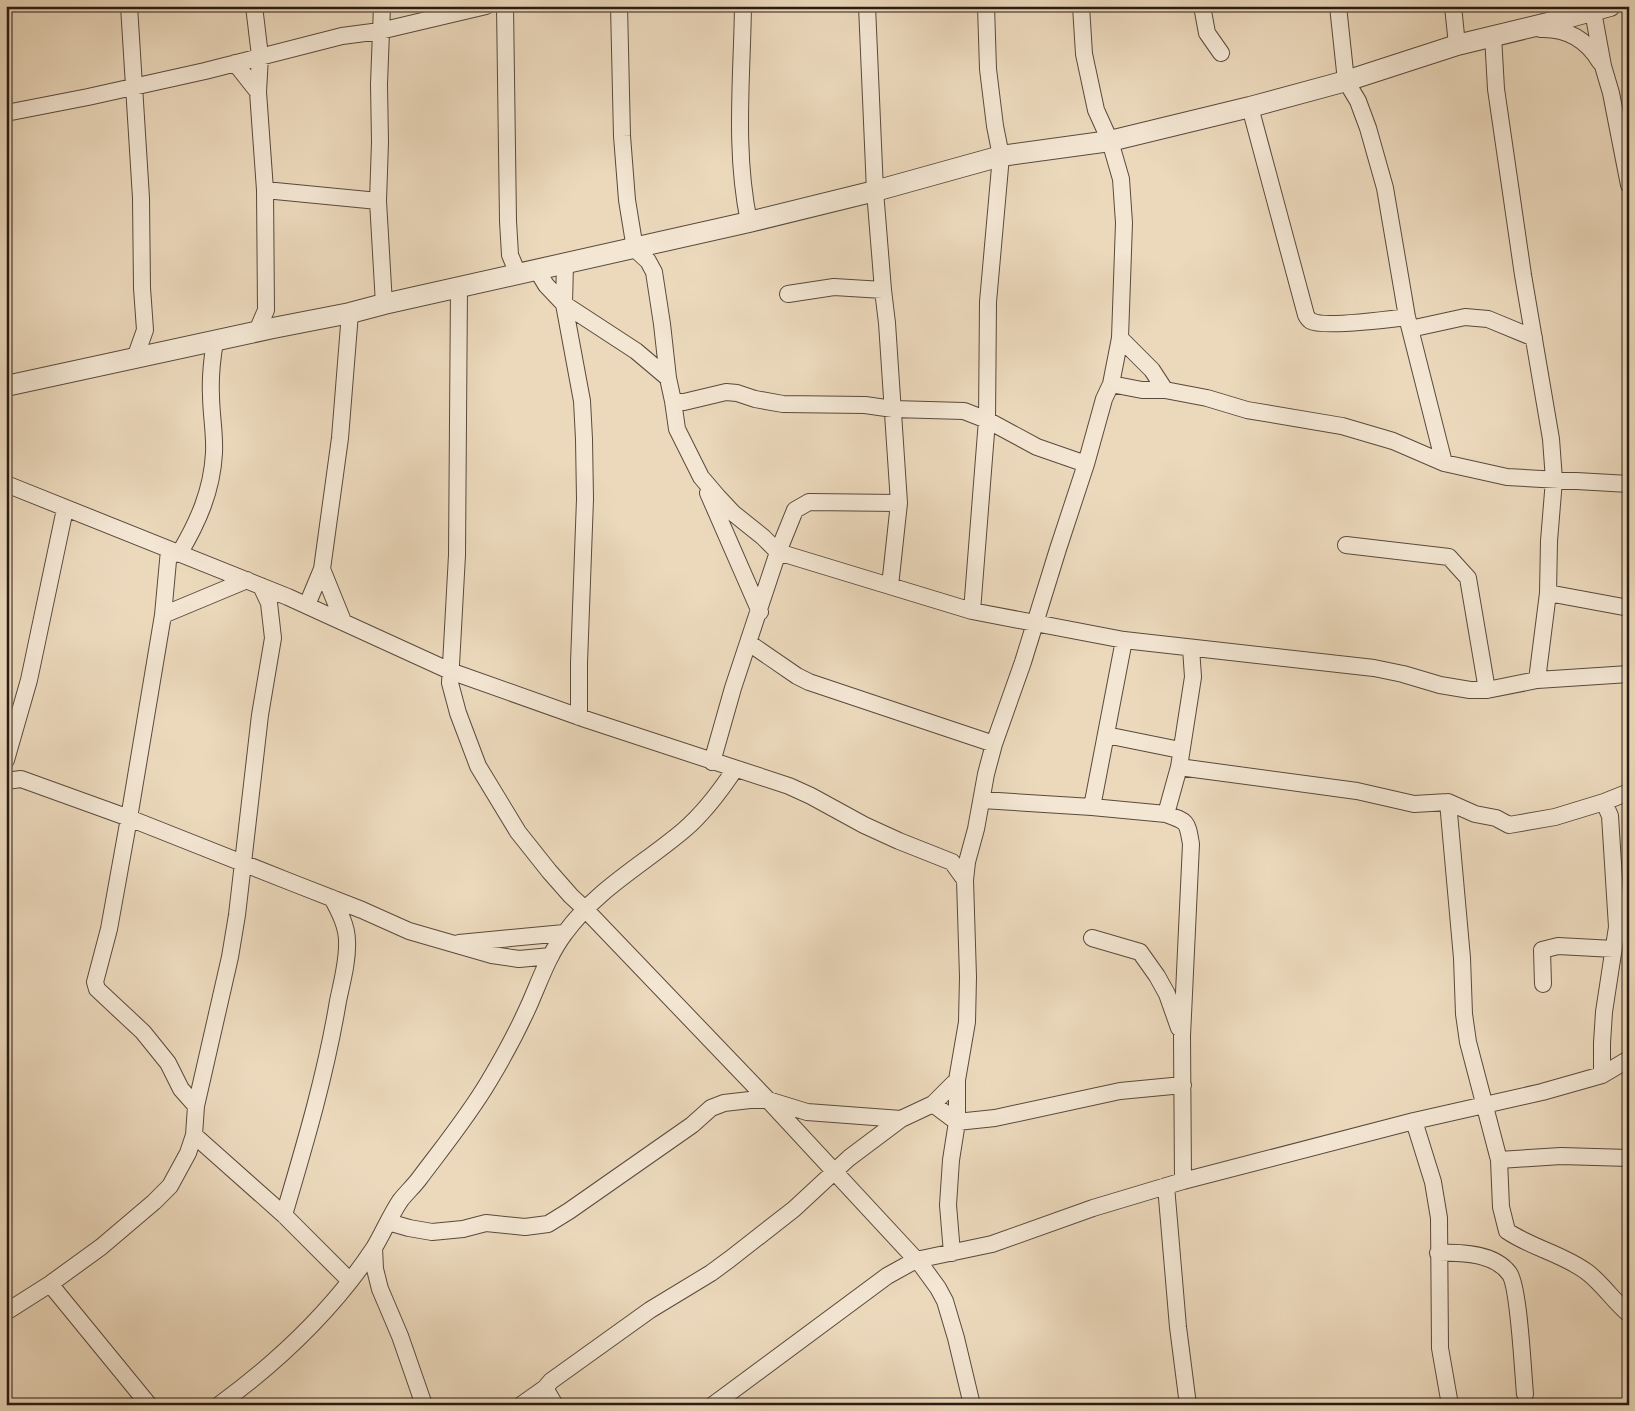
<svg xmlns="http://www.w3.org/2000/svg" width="1635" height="1411" font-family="'Gentium Book Plus',serif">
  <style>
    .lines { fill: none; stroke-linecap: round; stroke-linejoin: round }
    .minor-casing { stroke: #594a3d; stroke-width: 18 }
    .tertiary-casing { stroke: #594a3d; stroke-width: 22 }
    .minor { stroke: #f3e6d3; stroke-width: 16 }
    .tertiary { stroke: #f3e6d3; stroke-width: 20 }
  </style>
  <rect width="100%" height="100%" fill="#ecd9bc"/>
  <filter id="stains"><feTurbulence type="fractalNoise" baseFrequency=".004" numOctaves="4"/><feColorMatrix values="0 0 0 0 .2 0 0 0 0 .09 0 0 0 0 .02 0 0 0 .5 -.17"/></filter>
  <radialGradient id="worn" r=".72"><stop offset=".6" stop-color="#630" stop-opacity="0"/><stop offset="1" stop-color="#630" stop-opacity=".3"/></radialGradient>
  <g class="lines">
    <!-- minor casing -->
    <g class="minor-casing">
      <path id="minor" d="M129,6L141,198L142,288L145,330L135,358
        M254,6L260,56L258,92L265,190L266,310L257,331
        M382,6L379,84L380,142L378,201L384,304
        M505,6L508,221L510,255L518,274
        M619,6L622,136L627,200L635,249L648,261L654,272L662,324L668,378L673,401L677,429L701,477L718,497L733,513L763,537L778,552L972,611L1124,640L1374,668L1403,674L1440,685L1470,690H1487L1537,680L1629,674
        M743,6C742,78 734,151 749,222
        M867,6L875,191L883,290
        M1202,6L1207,33L1221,53
        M1338,6L1346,81L1358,101L1368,128L1385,188L1407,317L1444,463
        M1453,6L1457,45
        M1592,6L1603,66L1611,93L1629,185
        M1540,29C1566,28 1586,38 1600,62
        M1493,36L1496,89L1523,275L1551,439L1554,480L1549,541L1548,593L1537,680
        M235,63L258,92
        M1250,107L1306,315C1307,317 1309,320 1311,321C1323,328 1391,319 1407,317
        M6,113L88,97L205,71L342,36L380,31L486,6
        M265,190L378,201
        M565,264L564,304L582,401L584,439L585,499L579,663V717
        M537,270L546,285L564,304L636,351L668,378
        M459,287L457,555L450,683L458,713L478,766L518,832L549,871L571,896L585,909L768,1100L922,1266L938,1288L945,1301L956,1338L972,1405
        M788,294L834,287L883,290L887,323L899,503L890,586
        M1410,329L1465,317L1488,319L1534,338
        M1120,338L1152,370L1165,390
        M1111,384L1142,390H1165L1207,398L1247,410L1342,426L1393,441L1444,463L1507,477L1629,484
        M673,401L684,402L726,392L737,393L755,399L783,404L865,405L893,409L964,411L987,420L1037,447L1086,464
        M6,484L288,597L450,671L588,720L789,786L811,796L864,825L899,841L952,862L965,880
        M708,493L760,612
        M1346,545L1449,557L1468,578L1487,690
        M169,550L163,615L129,818L109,929L95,982L97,989L143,1032L168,1063L181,1089L196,1106
        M179,554C198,522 212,491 214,453C215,433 211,414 211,395C210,376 212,359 215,341
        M322,569L343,621
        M1548,593L1629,608
        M307,605L322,569L340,438L350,313
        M972,611L987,420L988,302L1001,156L995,126L988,69L986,6
        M163,615L247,580
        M749,643L797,676L809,682L994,744
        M1106,735L1180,750
        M6,760L29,680L65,509
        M712,762L733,688L778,552L795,510L809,502L899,503
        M1179,767L1357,791L1414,804L1448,802L1475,814L1496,818L1509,825L1555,817L1604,802L1629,792
        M6,781L21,779L129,818L293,883L362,910L409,931L492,955L519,959L551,956
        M982,800L1092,807L1166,814L1179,767L1193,677L1191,648
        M1448,802L1462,958L1464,1014L1468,1042L1499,1160L1501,1207L1507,1231C1532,1248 1563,1254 1587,1272C1603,1284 1614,1302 1629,1314
        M1092,807L1124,640
        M1166,814C1188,822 1187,821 1191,844L1182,1036L1183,1181
        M1092,938L1140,952L1157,976L1167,994L1179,1028
        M459,943L564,933
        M1543,984L1542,950L1558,946L1614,949
        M1602,1075V1043L1604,1012L1617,927L1610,816L1604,802
        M933,1104L957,1122L995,1118L1120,1091L1183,1085
        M1414,1121L1433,1182L1439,1218L1440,1348L1450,1405
        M194,1135L284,1215L350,1281
        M1499,1160L1561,1156L1629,1158
        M1166,1186L1178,1327L1188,1405
        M284,1215C305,1144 326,1074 338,1001C342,982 348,960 347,941C347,926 339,911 332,898
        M388,1222L409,1228L432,1232L463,1229L486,1223L525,1227L548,1224L569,1211L692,1125L711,1108L724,1103L750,1100H768L807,1112L901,1119
        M374,1248L375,1269L380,1289L400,1336L424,1405
        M952,1253L948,1205L951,1160L957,1122V1080L967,1022L968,977L965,880L967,862L976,829L986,774L994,744L1023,662L1058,549L1086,464L1104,399L1111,384L1120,338L1124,223L1121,179L1110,141L1096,110L1084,54L1081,6
        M1438,1253C1461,1252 1494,1253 1509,1273C1519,1285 1523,1374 1525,1394
        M50,1284L149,1405
        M6,1312L50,1284L101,1247L154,1202L170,1186L188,1153L194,1135L196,1106L230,957L237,915L260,715L273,638L269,603L261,586
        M219,1405C279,1361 333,1310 374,1248C383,1233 390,1216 400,1201C406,1193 413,1187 419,1179C443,1147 469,1115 489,1081C504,1056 518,1030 530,1003C540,980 549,954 565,933C597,889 644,864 684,830C704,813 721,790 735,769
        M521,1405L545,1388
        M555,1405L545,1388L551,1381L650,1310L711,1273L730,1259L794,1209L849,1158L901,1119L933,1104L957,1080
        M713,1405L887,1276L916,1260L992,1244L1093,1208L1183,1181L1414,1121L1542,1092L1602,1075L1629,1059"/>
    </g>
    <!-- tertiary casing -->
    <g class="tertiary-casing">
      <path id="tertiary" d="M6,386L273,328L350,313L384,304L749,222L875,191L1001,156L1110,141L1250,107L1346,81L1457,45L1548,23L1610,6"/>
    </g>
    <!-- minor -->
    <use href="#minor" class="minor"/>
    <!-- tertiary -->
    <use href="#tertiary" class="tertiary"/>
  </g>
  <!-- margin -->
  <rect width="1635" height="1411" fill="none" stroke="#ecd9bc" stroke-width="25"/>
  <rect x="8" y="8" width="1620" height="1396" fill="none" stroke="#281b13" stroke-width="2.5"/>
  <rect x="12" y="12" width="1610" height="1386" fill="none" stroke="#281b13"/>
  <rect width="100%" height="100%" filter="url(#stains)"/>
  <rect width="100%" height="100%" fill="url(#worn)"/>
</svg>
